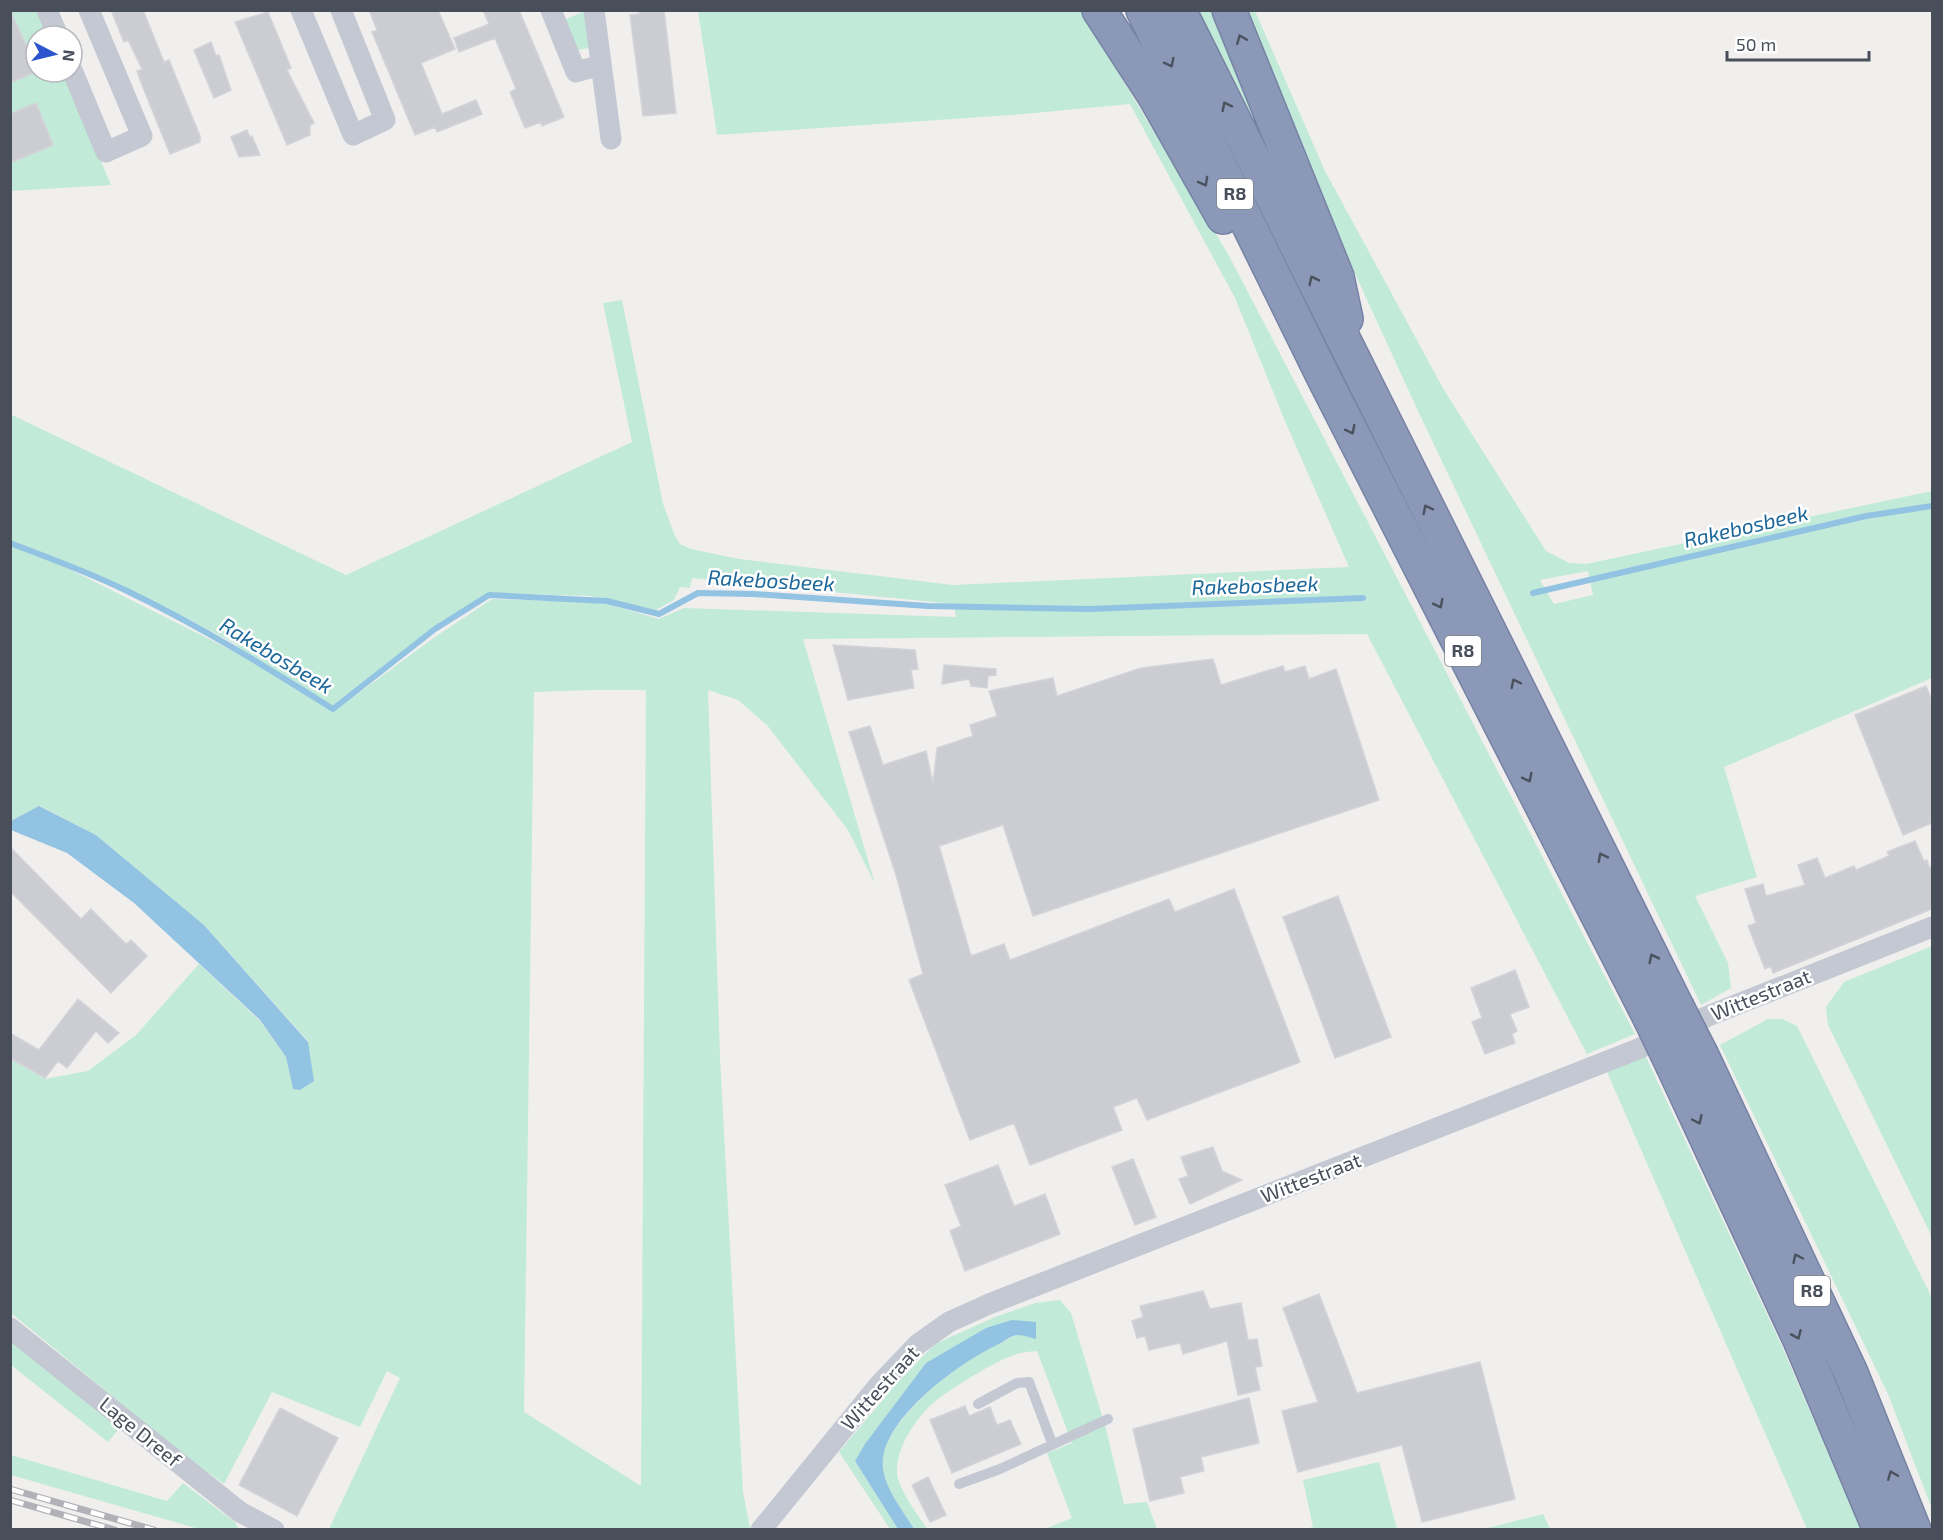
<svg xmlns="http://www.w3.org/2000/svg" width="1943" height="1540" font-family="'Exo 2',sans-serif">
  <style>
    .green { fill: #c1ead9; fill-rule: evenodd }
    .water { fill: #93c3e2 }
    .lines { fill: none; stroke-linecap: round; stroke-linejoin: round }
    .stream { stroke: #93c3e2; stroke-width: 6 }
    .building { fill: #cccdd2; stroke: #d3d4d9; stroke-width: 1.5 }
    .highway-casing { stroke: #7683a4; stroke-width: 36 }
    .lane { stroke: #c3c8d2; stroke-width: 10 }
    .street { stroke: #c3c8d2; stroke-width: 21 }
    .highway { stroke: #8b98b8; stroke-width: 33 }
    .rail-casing { stroke: #b1b2b8; stroke-width: 7 }
    .rail { stroke: #fff; stroke-width: 4.5; stroke-dasharray: 14; stroke-linecap: butt }
    .highway-bridge-casing { stroke: #7683a4; stroke-width: 36; stroke-linecap: butt }
    .highway-bridge { stroke: #8b98b8; stroke-width: 33 }
    .oneway { stroke: #4b525f }
    .labels { text-anchor: middle; stroke-width: 5; stroke-linejoin: round; paint-order: stroke }
    .shield { fill: #fff; stroke: #7f838c; stroke-width: 1.5 }
    .shield-label { font-size: 18px; font-weight: bold; fill: #484e5a }
    .street-label { font-size: 20px; fill: #484e5a; stroke: #fff }
    .water-label { font-size: 21px; font-style: italic; fill: #1b679a; stroke: #fff }
  </style>
  <rect width="100%" height="100%" fill="#f1efee"/>
  <!-- green -->
  <path class="green" d="M11,11H37L48,36H36V72H63L111,185L11,191Z
    M585,11L590,48L577,50L564,20Z
    M698,11H1081L1228,254L1635,1034L1587,1054L1367,634L803,639L875,884L848,830L767,725L738,700L708,690L720,1057L743,1492L750,1528L329,1529L400,1378L387,1371L360,1427L272,1392L224,1484L185,1456L11,1313V1059L45,1079L88,1071L136,1035L199,964L260,1021L286,1057L293,1089L308,1041L204,925L96,835L40,806L11,821L10,414L346,575L632,442L603,303L622,300L663,504L675,536L680,544L691,549L739,559L953,585L1349,567L1285,421L1235,298L1130,104L1024,114L717,135ZM67,563C127,585 181,615 237,645L235,652L65,567ZM692,578L954,604L956,617L684,608L659,619L611,605L590,602L492,599L435,637L356,695L411,645L490,593L590,596L656,610L674,600L680,587L690,588ZM593,690H646L641,1486L524,1412L534,692Z
    M1199,11H1217L1283,177Z
    M1242,11H1255L1325,171L1444,390L1546,551L1569,563L1586,564L1932,491V678L1724,767L1757,877L1695,896L1728,963L1731,988L1701,1005L1418,411L1295,143ZM1588,571L1593,595L1554,604L1540,580Z
    M1932,946V1237L1828,1025L1826,1007L1844,982Z
    M1768,1019H1782L1797,1026L1932,1298V1509L1888,1394L1720,1045Z
    M1645,1055L1780,1342L1861,1529H1807L1607,1072Z
    M1060,1300L1071,1313L1106,1429L1124,1504L1147,1502L1157,1529H1045L1072,1518L1047,1453L1072,1443L1037,1351C1029,1352 1021,1352 1014,1355C994,1362 955,1386 938,1399C918,1414 889,1455 899,1482C905,1498 918,1515 927,1529H914C904,1512 885,1490 883,1468C878,1428 942,1378 972,1357C985,1348 1002,1342 1017,1335L986,1328L855,1461L898,1529H890L839,1452L897,1383L935,1344L995,1317L1035,1303Z
    M10,1341L120,1428L108,1442L11,1365Z
    M11,1455L167,1501L183,1483L236,1523L238,1529H199L11,1475Z
    M1379,1462L1397,1529H1305L1313,1527L1303,1480Z
    M1543,1514L1550,1529H1483Z"/>
  <!-- water -->
  <path class="water" d="M39,806L96,835L204,925L308,1042L314,1081L300,1090L293,1089L286,1057L260,1020L134,903L67,853L11,830V821Z
    M1012,1320L1036,1322V1339C1031,1338 1024,1335 1018,1335C1012,1335 1003,1342 997,1345C960,1362 878,1421 883,1468C885,1489 904,1512 914,1529H898L855,1461L865,1444L926,1363L986,1328Z"/>
  <g class="lines">
    <!-- stream -->
    <path class="stream" d="M10,543C49,558 88,572 125,590C198,625 265,666 333,709L435,629L489,595L607,601L659,614L698,593L753,594L928,606L1090,609L1363,598
      M1533,593L1866,516L1932,506"/>
  </g>
  <!-- building -->
  <path class="building" d="M10,10L36,67V72L10,83Z
    M111,10H143L164,62L169,60L200,136V142L170,154L140,80L137,71L142,69L128,40L124,42Z
    M369,10H438L455,49L421,63L442,114L476,100L482,114L437,132L435,127L415,135L372,32L377,30Z
    M483,10H519L564,117L542,126L541,122L525,128L510,92L516,89L495,38L459,52L454,38L489,24Z
    M639,10H664L676,113L643,116L630,15L639,14Z
    M268,12L291,68L287,70L314,123L310,125V135L287,145L235,22Z
    M211,42L216,56L219,55L231,90L214,98L194,50Z
    M36,103L53,145L10,163V114Z
    M247,130L250,137L252,136L260,155L239,157L231,137Z
    M833,645L915,650L918,669L911,670L914,688L848,700Z
    M1213,659L1221,685L1283,666L1285,672L1305,666L1309,679L1336,669L1379,800L1033,916L1003,825L939,846L971,956L1004,944L1010,960L1169,899L1175,912L1234,889L1300,1062L1147,1120L1137,1098L1113,1107L1122,1130L1030,1165L1014,1123L970,1140L909,980L923,974L896,875L849,732L870,726L883,765L926,751L933,784L937,748L973,736L970,725L997,716L989,691L1053,678L1057,696L1141,668Z
    M944,665L996,669V675L988,676L987,688L971,686L969,679L942,684Z
    M1926,686L1932,701V823L1903,835L1855,715Z
    M1915,841L1924,861L1927,860L1929,867L1932,866V909L1773,973L1771,966L1765,969L1748,926L1756,923L1745,889L1763,884L1766,896L1805,885L1798,865L1817,858L1825,878L1854,866L1856,870L1889,856L1887,852Z
    M10,847L81,919L91,909L126,944L131,940L147,956L111,993L10,891Z
    M1338,896L1391,1037L1335,1058L1283,917Z
    M1515,970L1529,1007L1510,1014L1517,1031L1512,1034L1515,1043L1485,1054L1472,1022L1482,1018L1471,988Z
    M78,999L119,1033L108,1043L96,1031L67,1068L58,1061L45,1078L10,1058V1033L39,1050Z
    M1213,1147L1222,1171L1242,1180L1190,1204L1179,1179L1188,1176L1181,1157Z
    M1133,1159L1156,1217L1135,1225L1112,1167Z
    M998,1165L1014,1206L1045,1194L1060,1234L965,1271L950,1231L961,1226L945,1185Z
    M1203,1291L1210,1309L1241,1303L1248,1340L1257,1339L1262,1366L1255,1367L1260,1390L1238,1395L1227,1341L1183,1354L1180,1343L1149,1350L1145,1336L1137,1338L1132,1321L1143,1317L1140,1306Z
    M1319,1294L1357,1393L1480,1362L1515,1499L1422,1522L1402,1445L1298,1472L1282,1411L1318,1402L1283,1308Z
    M1249,1398L1259,1443L1201,1457L1204,1471L1180,1477L1184,1493L1150,1501L1133,1429Z
    M965,1406L969,1416L990,1407L997,1425L1010,1420L1021,1444L952,1473L930,1420Z
    M280,1408L338,1438L297,1516L239,1485Z
    M928,1477L946,1515L930,1522L912,1485Z"/>
  <g class="lines">
    <!-- highway casing -->
    <g class="highway-casing">
      <path id="highway" d="M1099,10L1154,95L1223,217
        M1143,10L1324,378L1650,1018
        M1179,10L1677,1007
        M1229,10L1337,277L1346,319
        M1702,1056L1851,1373L1914,1530
        M1673,1066L1800,1340L1880,1530"/>
    </g>
    <!-- lane -->
    <path class="lane" d="M978,1404L1017,1383L1029,1382L1052,1443
      M959,1484L1000,1469L1108,1419"/>
    <!-- street -->
    <path class="street" d="M47,10L58,36
      M301,10L353,135L385,120L341,10
      M551,10L576,72L601,65
      M594,10L611,139
      M72,70L106,152L142,136L89,10
      M10,1328L240,1512L274,1530
      M761,1530L879,1385L918,1344L949,1322L989,1304L1638,1049L1708,1016L1932,927"/>
    <!-- highway -->
    <use href="#highway" class="highway"/>
    <!-- rail casing -->
    <g class="rail-casing">
      <path id="rail" d="M10,1489L154,1530
        M10,1500L115,1530"/>
    </g>
    <!-- rail -->
    <use href="#rail" class="rail"/>
    <!-- highway-bridge casing -->
    <g class="highway-bridge-casing">
      <path id="highway-bridge" d="M1677,1007L1702,1056
        M1650,1018L1673,1066"/>
    </g>
    <!-- highway-bridge -->
    <use href="#highway-bridge" class="highway-bridge"/>
  </g>
  <!-- one-way arrows -->
  <defs><path id="oneway-chevron" d="M-2-3.5L2.5 0L-2 3.5" fill="none" stroke-width="1.6" stroke-linecap="round" stroke-linejoin="round" transform="scale(1.5)"/></defs>
  <g class="oneway">
    <use href="#oneway-chevron" transform="translate(1241 39) rotate(-112)"/>
    <use href="#oneway-chevron" transform="translate(1170 63) rotate(63)"/>
    <use href="#oneway-chevron" transform="translate(1226 106) rotate(-117)"/>
    <use href="#oneway-chevron" transform="translate(1204 182) rotate(61)"/>
    <use href="#oneway-chevron" transform="translate(1313 280) rotate(-116)"/>
    <use href="#oneway-chevron" transform="translate(1351 430) rotate(63)"/>
    <use href="#oneway-chevron" transform="translate(1427 509) rotate(-117)"/>
    <use href="#oneway-chevron" transform="translate(1439 604) rotate(63)"/>
    <use href="#oneway-chevron" transform="translate(1515 683) rotate(-117)"/>
    <use href="#oneway-chevron" transform="translate(1528 778) rotate(63)"/>
    <use href="#oneway-chevron" transform="translate(1602 857) rotate(-117)"/>
    <use href="#oneway-chevron" transform="translate(1653 958) rotate(-116)"/>
    <use href="#oneway-chevron" transform="translate(1698 1120) rotate(65)"/>
    <use href="#oneway-chevron" transform="translate(1797 1258) rotate(-115)"/>
    <use href="#oneway-chevron" transform="translate(1797 1335) rotate(66)"/>
    <use href="#oneway-chevron" transform="translate(1892 1475) rotate(-112)"/>
  </g>
  <g class="labels">
    <!-- shield labels -->
    <g class="shield">
      <rect x="1217" y="179" width="36" height="30" rx="4.5"/>
      <rect x="1445" y="636" width="36" height="30" rx="4.5"/>
      <rect x="1794" y="1276" width="36" height="30" rx="4.5"/>
    </g>
    <g class="shield-label">
      <text x="1235" y="200">R8</text>
      <text x="1463" y="657">R8</text>
      <text x="1812" y="1297">R8</text>
    </g>
    <!-- street labels -->
    <g class="street-label">
      <text transform="translate(1761 995) rotate(-22)" y="7">Wittestraat</text>
      <text transform="translate(1311 1178) rotate(-21)" y="7">Wittestraat</text>
      <text transform="translate(880 1388) rotate(-48)" y="7">Wittestraat</text>
      <text transform="translate(140 1432) rotate(39)" y="7">Lage Dreef</text>
    </g>
    <!-- water labels -->
    <g class="water-label">
      <text transform="translate(1746 527) rotate(-13)" y="7">Rakebosbeek</text>
      <text transform="translate(771 581) rotate(3)" y="7">Rakebosbeek</text>
      <text transform="translate(1255 586) rotate(-2)" y="7">Rakebosbeek</text>
      <text transform="translate(276 656) rotate(31)" y="7">Rakebosbeek</text>
    </g>
  </g>
  <!-- border -->
  <rect width="1943" height="1540" fill="none" stroke="#484e5a" stroke-width="24"/>
  <!-- north arrow -->
  <g transform="translate(54 54) rotate(97)"><circle r="28" fill="#ffffff" stroke="#b6b8bd" stroke-width="1.5"/>
  <path d="M0-4.5L10 22L0 15L-10 22Z" fill="#2c54cd"/>
  <text y="-9" font-size="16" font-weight="bold" text-anchor="middle" fill="#484e5a">N</text>
  </g>
  <!-- scale -->
  <path d="M1727 51v9h142v-9" fill="none" stroke="#484e5a" stroke-width="3"/>
  <text x="1736" y="51" font-size="18" fill="#484e5a" stroke="#ffffff" stroke-width="4.5" paint-order="stroke">50 m</text>
</svg>
